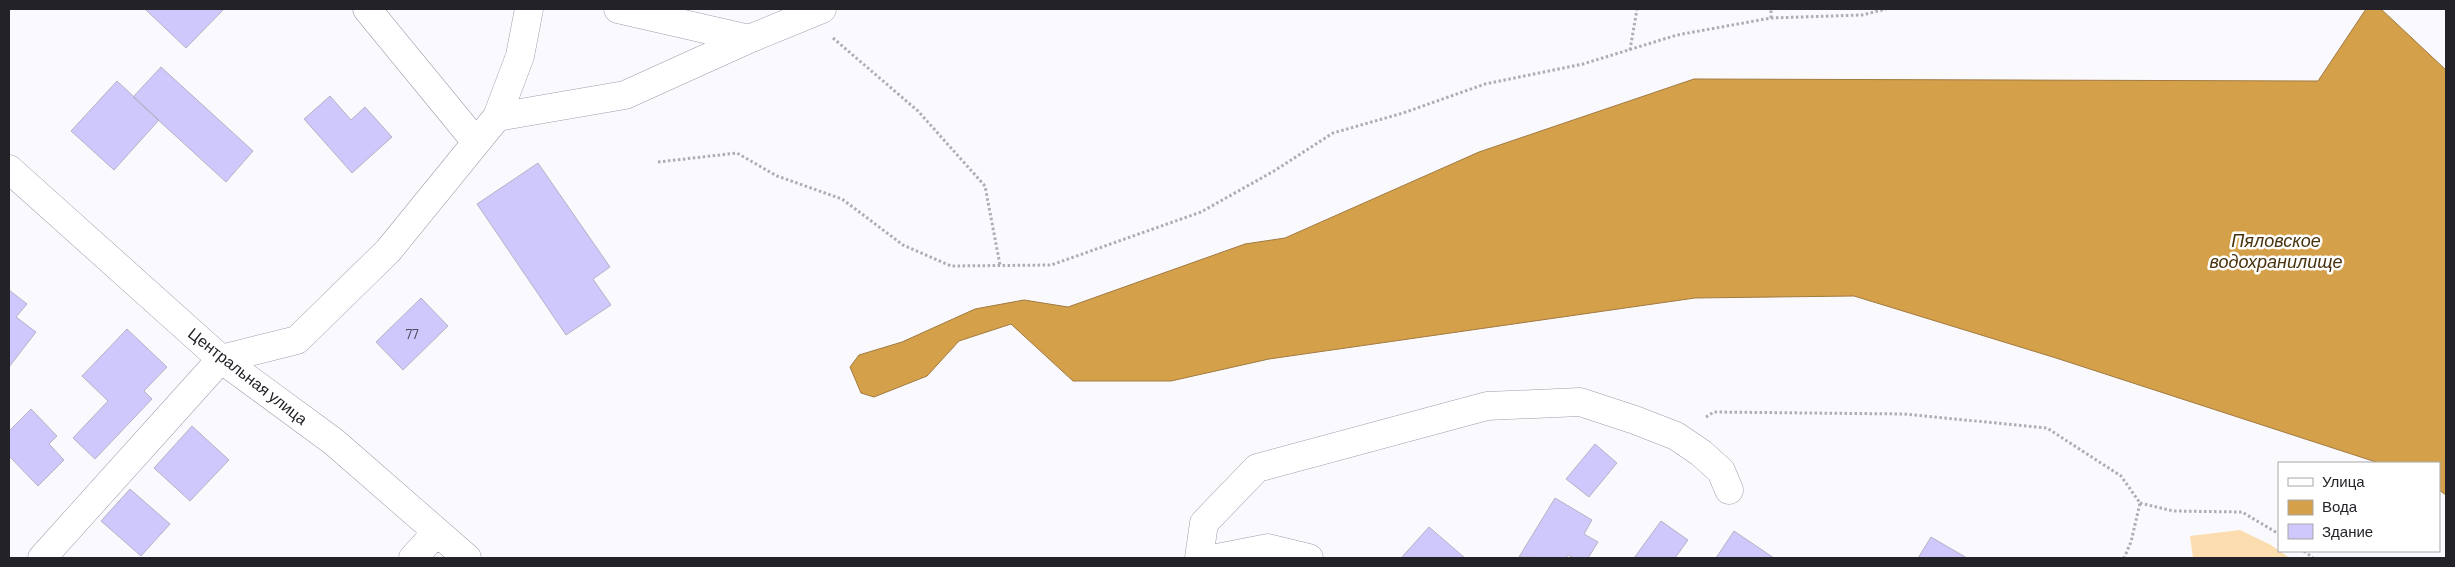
<svg xmlns="http://www.w3.org/2000/svg" width="2455" height="567" font-family="Barlow,sans-serif">
  <style>
    .green { fill: #fcddaf }
    .water { fill: #d5a04a; stroke: #a07a40 }
    .building { fill: #cec8fc; stroke: #b5b3c4 }
    .lines { fill: none; stroke-linecap: round; stroke-linejoin: round }
    .minor-casing { stroke: #9e9dad; stroke-width: 29 }
    .path { stroke: #aeadb3; stroke-width: 3; stroke-dasharray: 2.5 2.5; stroke-linecap: butt }
    .minor { stroke: #fff; stroke-width: 28 }
    .labels { text-anchor: middle; stroke-width: 5; stroke-linejoin: round; paint-order: stroke }
    .number-label { font-size: 14px; fill: #4e4c5e }
    .street-label { font-size: 16px; fill: #232229; stroke: #fff }
    .water-label { font-size: 18px; font-style: italic; fill: #49330e; stroke: #fff }
  </style>
  <rect width="100%" height="100%" fill="#fafafe"/>
  <!-- green -->
  <path class="green" d="M2240,530L2271,545L2290,558H2193L2190,536Z"/>
  <!-- water -->
  <path class="water" d="M2366,9H2381L2446,70V495L2439,490V463H2379L2056,358L1854,296L1695,298L1269,359L1171,381H1073L1011,324L959,341L927,376L874,397L861,393L850,367L859,355L902,342L975,309L1024,300L1068,307L1245,244L1285,238L1479,152L1694,79L2318,81Z"/>
  <!-- building -->
  <path class="building" d="M145,9H224L186,48Z
    M161,67L253,151L226,182L133,97Z
    M117,81L159,120L114,170L71,131Z
    M330,96L351,120L365,107L392,137L352,173L304,119Z
    M538,163L610,267L593,279L611,305L566,335L477,204Z
    M9,290L27,304L16,317L36,332L9,367Z
    M421,298L448,326L403,370L376,342Z
    M127,329L167,367L144,391L152,399L95,459L73,438L108,401L82,376Z
    M31,409L57,436L49,444L64,460L38,486L9,456V431Z
    M192,426L229,460L190,501L154,468Z
    M1595,444L1617,463L1589,497L1566,479Z
    M130,489L170,524L141,556L101,521Z
    M1555,498L1592,520L1584,534L1598,542L1588,558H1574L1568,555L1566,558L1519,557Z
    M1661,521L1688,540L1675,558H1634Z
    M1429,527L1465,558H1401Z
    M1734,531L1774,558H1716Z
    M1931,537L1967,558H1918Z"/>
  <g class="lines">
    <!-- minor casing -->
    <g class="minor-casing">
      <path id="minor" d="M367,9L476,142
        M618,9L749,39
        M497,117L625,95L749,39L822,9
        M9,169L221,359L334,442L467,558
        M42,558L221,359L297,340L388,251L497,117L520,56L529,9
        M413,558L437,532
        M1199,558L1204,523L1257,468L1487,406L1580,402L1635,420L1676,436L1701,453L1721,471L1729,490
        M1217,558L1268,548L1309,558"/>
    </g>
    <!-- path -->
    <path class="path" d="M1771,18V9
      M833,38L918,111L985,186L1000,265
      M1630,50L1637,9
      M658,162L737,153L777,176L842,199L903,245L951,266L1051,265L1201,212L1274,171L1333,133L1403,113L1485,84L1583,64L1677,35L1771,18L1862,15L1886,9
      M1706,417L1714,412L1904,414L2047,428L2121,476L2140,503L2131,542L2124,558
      M2140,503L2173,511L2242,512L2279,534
      M2304,551L2313,558"/>
    <!-- minor -->
    <use href="#minor" class="minor"/>
  </g>
  <g class="labels">
    <!-- number labels -->
    <g class="number-label">
      <text x="412" y="339">77</text>
    </g>
    <!-- street labels -->
    <g class="street-label">
      <text transform="translate(248 376) rotate(38)" y="6">Центральная улица</text>
    </g>
    <!-- water labels -->
    <g class="water-label">
      <text x="2276" y="247">Пяловское<tspan x="2276" dy="21">водохранилище</tspan></text>
    </g>
  </g>
  <!-- border -->
  <rect width="2455" height="567" fill="none" stroke="#232229" stroke-width="20"/>
  <!-- legend -->
  <rect x="2278" y="462" width="162" height="90" fill="#ffffff" stroke="#a7a7a9"/>
  <rect x="2288" y="478" width="25" height="8" fill="#ffffff" stroke="#a7a7a9"/>
  <text x="2322" y="487" font-size="15" fill="#232229">Улица</text>
  <rect x="2288" y="500" width="25" height="15" fill="#d5a04a" stroke="#a7a7a9"/>
  <text x="2322" y="512" font-size="15" fill="#232229">Вода</text>
  <rect x="2288" y="524" width="25" height="15" fill="#cec8fc" stroke="#a7a7a9"/>
  <text x="2322" y="537" font-size="15" fill="#232229">Здание</text>
</svg>
